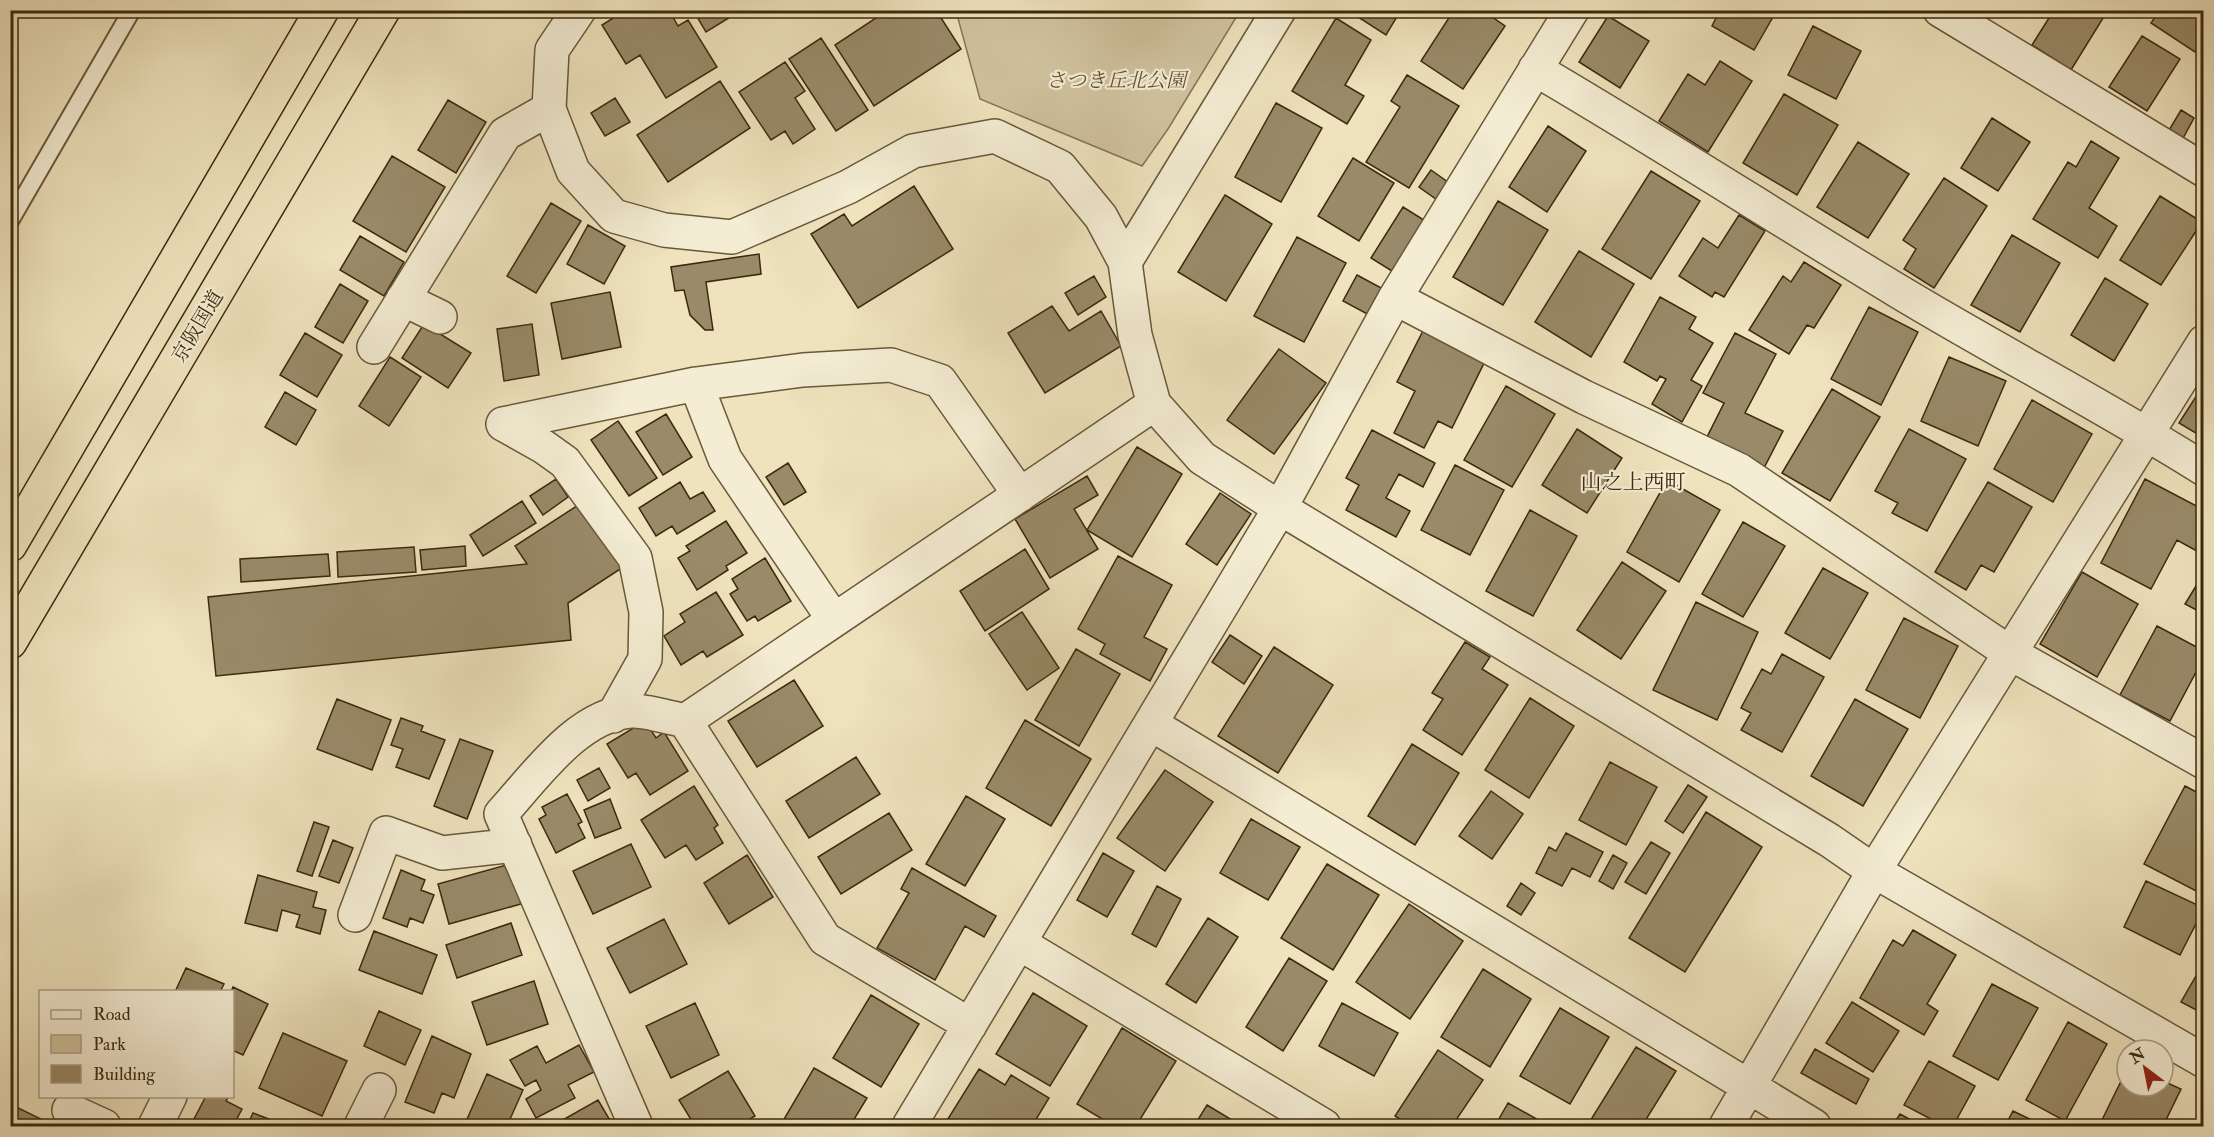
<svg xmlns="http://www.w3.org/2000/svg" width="2214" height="1137" font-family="'IM FELL Double Pica','Noto Serif JP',serif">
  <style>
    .green { fill: #d0c39f; stroke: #867656; stroke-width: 1.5 }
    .building { fill: #998a69; stroke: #3d290d; stroke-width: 1.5 }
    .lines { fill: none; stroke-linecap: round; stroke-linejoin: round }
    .lane-casing { stroke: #695839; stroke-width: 20 }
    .street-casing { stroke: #695839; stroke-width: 36 }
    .highway-casing { stroke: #3d290d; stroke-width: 36 }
    .lane { stroke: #f4edd4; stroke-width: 16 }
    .street { stroke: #f4edd4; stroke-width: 33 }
    .highway { stroke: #eee3bd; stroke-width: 33 }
    .labels { text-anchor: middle; stroke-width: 4.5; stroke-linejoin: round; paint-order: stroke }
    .park-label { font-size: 20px; font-style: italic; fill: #625032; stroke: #f4edd4 }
    .street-label { font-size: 20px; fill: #3d290d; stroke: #f4edd4 }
    .neighbourhood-label { font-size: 21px; fill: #3d290d; stroke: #f4edd4 }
  </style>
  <rect width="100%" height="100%" fill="#eee3bd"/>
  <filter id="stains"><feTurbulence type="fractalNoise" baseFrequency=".00333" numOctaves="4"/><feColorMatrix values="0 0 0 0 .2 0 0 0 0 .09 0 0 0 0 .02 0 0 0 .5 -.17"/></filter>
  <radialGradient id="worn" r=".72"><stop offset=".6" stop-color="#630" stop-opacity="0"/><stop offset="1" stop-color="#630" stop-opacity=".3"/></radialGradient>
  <!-- green -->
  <path class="green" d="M956,11V10L1240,11L1168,129L1142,166L980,99Z"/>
  <!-- building -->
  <path class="building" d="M626,10H669L678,26L688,20L717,67L666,98L640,55L626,64L602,25Z
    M693,10H739L740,11L706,32Z
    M888,10H936L961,49L874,106L835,45Z
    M1347,10H1401L1386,35Z
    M1454,10H1482L1505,26L1463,89L1421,61Z
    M1720,10H1777L1754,50L1712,26Z
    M2054,10H2108L2071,70L2032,45Z
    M2160,10H2204V40L2195,52L2151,23Z
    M1608,16L1649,41L1620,88L1579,62Z
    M1336,18L1371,40L1345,85L1364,96L1347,124L1292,91Z
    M1813,26L1861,51L1836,99L1788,75Z
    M2142,36L2180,59L2147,111L2109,87Z
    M821,38L868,110L836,131L789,59Z
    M1720,61L1752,81L1708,152L1659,121L1688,74L1705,85Z
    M785,62L805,91L795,98L815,129L793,144L785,131L771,140L739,92Z
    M1407,75L1459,106L1409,188L1366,162L1400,107L1391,101Z
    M720,81L750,128L668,182L637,135Z
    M1784,94L1838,125L1797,195L1743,163Z
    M615,98L630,122L605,136L591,113Z
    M448,100L486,122L456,173L418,150Z
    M1276,103L1322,128L1281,202L1235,177Z
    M2181,110L2194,118L2182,140L2168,132Z
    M1992,118L2030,142L1998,191L1961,168Z
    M1548,126L1586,151L1547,212L1509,187Z
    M2091,141L2119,158L2089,208L2117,226L2098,258L2033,219L2068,162L2076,167Z
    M1858,142L1909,174L1868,238L1817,207Z
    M392,156L445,187L406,252L353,221Z
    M1353,158L1394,183L1359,241L1318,216Z
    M1431,170L1452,185L1440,202L1419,187Z
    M1651,171L1700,201L1651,279L1602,249Z
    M1944,178L1987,206L1934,288L1904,269L1916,249L1903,240Z
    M914,186L953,249L858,308L811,234L844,214L852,226Z
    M1225,195L1272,224L1226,301L1178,272Z
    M2160,196L2202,222L2161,285L2120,260Z
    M1498,201L1548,230L1503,305L1453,277Z
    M551,203L581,221L536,293L507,276Z
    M1403,207L1427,222L1395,273L1371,258Z
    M1739,215L1765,231L1724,297L1715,292L1712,297L1679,276L1703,238L1718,248Z
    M588,225L625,246L604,284L567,264Z
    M2012,235L2060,263L2020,332L1971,305Z
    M360,236L404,262L384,296L340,270Z
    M1297,237L1346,263L1304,342L1254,316Z
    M1579,251L1634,284L1591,357L1535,322Z
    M759,254L761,274L706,282L713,330H705L690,315L684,290L675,291L671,267Z
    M1804,262L1841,285L1814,328L1807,325L1789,354L1749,330L1783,276L1791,282Z
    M1357,275L1385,290L1371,316L1343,301Z
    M1094,276L1106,297L1078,315L1065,293Z
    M2105,278L2148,304L2114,361L2071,335Z
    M340,284L368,301L343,343L315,327Z
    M610,292L621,347L562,359L551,303Z
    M1660,297L1696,317L1689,329L1713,343L1691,380L1702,386L1682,422L1652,404L1666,379L1660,376L1657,381L1624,362Z
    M1052,306L1069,331L1101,311L1121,346L1045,393L1008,333Z
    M1869,307L1918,332L1881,405L1831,379Z
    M1427,323L1489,353L1452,428L1438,421L1424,448L1394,433L1415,391L1397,382Z
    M424,324L471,353L448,388L402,358Z
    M532,324L539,375L504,381L497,329Z
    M305,333L342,355L317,397L280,375Z
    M1735,333L1776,354L1745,413L1783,431L1764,468L1706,439L1724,403L1703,393Z
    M1279,349L1326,383L1274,454L1227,420Z
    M390,357L421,377L389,426L359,406Z
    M1949,357L2006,381L1978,446L1921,421Z
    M2204,384V438L2179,423Z
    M1506,386L1555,414L1512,487L1464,460Z
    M1832,389L1880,417L1830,501L1782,473Z
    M285,392L316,410L296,445L265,427Z
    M2032,400L2092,434L2053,502L1994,469Z
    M666,414L692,457L663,475L636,432Z
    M618,421L657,478L629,496L591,440Z
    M1577,429L1622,458L1587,513L1542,485Z
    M1909,429L1966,459L1927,531L1892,513L1898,503L1875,491Z
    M1372,430L1435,463L1423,487L1399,474L1386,498L1410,511L1396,537L1346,510L1359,485L1346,478Z
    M1137,447L1182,474L1132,557L1087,530Z
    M788,463L806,492L784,505L766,477Z
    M1455,465L1504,490L1470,555L1421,530Z
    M1087,476L1098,495L1074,509L1098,549L1050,578L1015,519Z
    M556,479L568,497L543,515L530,496Z
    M2145,479L2204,510V555L2177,540L2151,589L2101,563Z
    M1667,480L1720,510L1679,582L1627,552Z
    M680,482L690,499L703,492L715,511L677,534L672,526L656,536L639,508Z
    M1988,482L2032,507L1994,572L1981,565L1966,590L1935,572Z
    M1220,493L1251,514L1217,565L1186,544Z
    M586,500L628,564L568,603L571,640L216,676L208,597L527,564L515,546Z
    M522,501L536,523L483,556L470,535Z
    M1530,510L1577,536L1533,616L1486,591Z
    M726,521L747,553L726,566L728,570L697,590L678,558L690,551L686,546Z
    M1743,522L1785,546L1743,617L1702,594Z
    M465,546L466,566L422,570L420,550Z
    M414,547L416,572L338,577L337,552Z
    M1025,549L1049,589L985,631L960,591Z
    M328,554L330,576L241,582L240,559Z
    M1118,556L1172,585L1144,637L1167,649L1150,681L1100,654L1105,644L1078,629Z
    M765,558L791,601L758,621L755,616L747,621L730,594L738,589L732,579Z
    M1622,562L1666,591L1621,659L1577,630Z
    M1823,568L1868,593L1830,659L1785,633Z
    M2082,572L2138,604L2097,677L2040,644Z
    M2204,573V614L2185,604Z
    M716,592L743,635L707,657L703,651L681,665L664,636L685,622L680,614Z
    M1696,602L1758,632L1717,720L1653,690Z
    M1022,612L1059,668L1027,690L989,634Z
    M1904,618L1958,646L1920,718L1866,690Z
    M2157,626L2204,651V657L2170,721L2120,695Z
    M1230,635L1262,656L1244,684L1212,662Z
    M1465,642L1490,657L1482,669L1508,685L1462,755L1423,730L1443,699L1432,693Z
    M1274,647L1333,685L1278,773L1218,736Z
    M1076,649L1120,674L1079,746L1035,720Z
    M1782,654L1824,677L1782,752L1741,730L1751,713L1741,708L1762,669L1771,674Z
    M794,680L823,726L757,767L728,721Z
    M1530,698L1574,726L1529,798L1485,770Z
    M337,699L391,720L372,770L317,749Z
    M1855,699L1908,729L1863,806L1811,776Z
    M401,718L423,726L421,731L445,740L429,779L396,767L403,749L391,745Z
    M1025,720L1091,759L1051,826L986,788Z
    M645,721L656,738L664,732L688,771L650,795L636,773L628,778L607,744Z
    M460,739L493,751L467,819L434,806Z
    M1412,744L1459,773L1415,845L1368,816Z
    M856,757L880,794L809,838L786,801Z
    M1610,762L1657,787L1626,845L1579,820Z
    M599,768L610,788L588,801L577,780Z
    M1165,770L1213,802L1165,871L1117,838Z
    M1688,785L1707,797L1683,833L1665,821Z
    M694,786L718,825L714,828L723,843L696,860L686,845L665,858L641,820Z
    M2185,786L2204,796V895L2144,864Z
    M1491,791L1523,814L1492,859L1459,836Z
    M567,794L582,822L578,824L585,838L556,853L539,819L546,815L542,807Z
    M966,796L1005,819L965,886L926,864Z
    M610,799L621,828L595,838L584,810Z
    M1706,812L1762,847L1685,972L1629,938Z
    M889,813L912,850L841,894L818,857Z
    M1251,819L1300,847L1268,900L1220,873Z
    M314,822L329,827L312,876L297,871Z
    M1566,833L1603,852L1590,877L1572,868L1562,886L1536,873L1549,847L1556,851Z
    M333,840L353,848L339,883L319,876Z
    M1651,842L1670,853L1646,894L1625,882Z
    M631,844L651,887L593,914L573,871Z
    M1103,853L1134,871L1107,917L1077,900Z
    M747,855L773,897L729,924L704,883Z
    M1613,855L1627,863L1613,889L1599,881Z
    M510,864L521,904L449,924L438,884Z
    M1327,864L1379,895L1333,970L1281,938Z
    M912,868L996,916L984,937L965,926L935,980L877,948L909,893L901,889Z
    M401,870L425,880L421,890L434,895L423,923L410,918L407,927L383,918Z
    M258,875L317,892L313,907L326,910L320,934L296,927L300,915L282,910L277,931L245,923Z
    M2146,881L2204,908L2180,955L2124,927Z
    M1521,883L1535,893L1521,915L1507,906Z
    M1157,886L1181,899L1156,947L1132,934Z
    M1409,904L1463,941L1410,1019L1356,982Z
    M1208,918L1238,937L1196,1003L1166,984Z
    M664,919L687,964L630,993L607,948Z
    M511,923L522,955L457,978L446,945Z
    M1913,930L1956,955L1927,1004L1938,1011L1924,1035L1860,998L1893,940L1903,946Z
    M374,931L437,955L422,994L359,970Z
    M1289,958L1327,981L1283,1051L1246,1027Z
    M2204,962V1014L2181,1002Z
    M186,968L224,984L220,992H175Z
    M1483,969L1531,999L1490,1067L1441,1037Z
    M534,981L548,1024L487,1045L472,1002Z
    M1992,984L2038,1008L1998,1080L1953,1056Z
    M233,987L268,1004L243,1055L232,1050L231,992Z
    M1033,993L1087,1026L1050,1086L996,1054Z
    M871,995L919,1024L881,1087L833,1058Z
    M1852,1002L1899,1031L1873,1072L1826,1043Z
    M695,1003L719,1055L671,1078L646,1026Z
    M1342,1003L1398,1033L1374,1076L1319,1046Z
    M1560,1008L1609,1037L1570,1104L1520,1076Z
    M379,1011L421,1030L405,1065L364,1046Z
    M2068,1022L2107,1044L2065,1121L2026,1100Z
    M1122,1028L1176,1061L1136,1126H1114L1077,1104Z
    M283,1033L347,1061L322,1116L259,1088Z
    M432,1036L471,1054L454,1098L442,1093L434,1113L405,1102Z
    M579,1045L594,1072L568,1085L575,1098L536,1118L526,1099L541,1090L536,1080L525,1086L510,1060L537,1046L546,1063Z
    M1636,1047L1676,1071L1645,1121L1654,1126H1587Z
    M1815,1049L1869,1079L1856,1104L1801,1073Z
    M1438,1050L1483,1080L1452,1126H1411L1395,1116Z
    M1929,1061L1975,1086L1953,1126H1944L1904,1105Z
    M814,1068L867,1098L850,1126H780Z
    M979,1069L1005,1085L1011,1075L1049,1098L1032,1126H952L946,1122Z
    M2127,1069V1086H2163V1081L2181,1089L2163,1126H2099Z
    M728,1071L755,1116L738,1126H695L679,1100Z
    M487,1074L523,1090L507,1126H464Z
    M206,1096H229L226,1101L242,1109L233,1126H204L193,1121Z
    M598,1100L611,1122L605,1126H552Z
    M1508,1103L1549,1126H1495Z
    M10,1104L41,1119L38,1126H10Z
    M1207,1105L1242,1126H1194Z
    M2013,1111L2044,1126H2005Z
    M253,1113L287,1126H247Z
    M1900,1114L1922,1126H1892Z"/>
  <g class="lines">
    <!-- lane casing -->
    <g class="lane-casing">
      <path id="lane" d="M10,221L132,10"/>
    </g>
    <!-- street casing -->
    <g class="street-casing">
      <path id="street" d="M579,10L552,50L549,109L573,171L614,216L664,230L732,237L848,187L913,151L995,136L1060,167L1101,217L1125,262L1135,335L1154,404L1202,458L1280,508L1829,840L1874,871L2204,1061
        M1940,10L2204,170
        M1535,69C1658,141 1777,218 1898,291C1999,352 2104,406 2204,469
        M1125,262L1279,10
        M1395,298L1584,397L1739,470L2010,653L2204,762
        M403,299L440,317
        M374,347L505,134L549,109
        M696,384L725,459L834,620
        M613,716L645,659L646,612L635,558L565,462L544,447L503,424L696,384L803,370L891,365L940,381L1020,495
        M685,721L825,939L970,1025
        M1151,724L1814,1126
        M355,915L386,833L442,853L515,845
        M1019,943L1324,1126
        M69,1110L104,1126
        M155,1126L170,1096
        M361,1126L379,1090
        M636,1126L501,814C535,777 577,715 631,711C644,710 672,718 685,721L1154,404
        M909,1126L1280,508L1395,298L1572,10
        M1726,1126L1874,871L2204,342"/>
    </g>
    <!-- highway casing -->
    <g class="highway-casing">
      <path id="highway" d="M10,545L322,10
        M10,642L383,10"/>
    </g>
    <!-- lane -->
    <use href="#lane" class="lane"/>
    <!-- street -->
    <use href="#street" class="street"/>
    <!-- highway -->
    <use href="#highway" class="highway"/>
  </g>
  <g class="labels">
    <!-- park labels -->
    <g class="park-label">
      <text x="1116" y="87">さつき丘北公園</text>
    </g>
    <!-- street labels -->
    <g class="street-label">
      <text transform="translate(197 326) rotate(-59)" y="7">京阪国道</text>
    </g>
    <!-- neighbourhood labels -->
    <g class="neighbourhood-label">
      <text x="1633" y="489">山之上西町</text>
    </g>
  </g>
  <!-- margin -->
  <rect width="2214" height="1137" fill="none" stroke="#eee3bd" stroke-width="36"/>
  <rect x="12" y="12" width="2190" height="1113" fill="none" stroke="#3d290d" stroke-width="3"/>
  <rect x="18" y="18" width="2178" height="1101" fill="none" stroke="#3d290d" stroke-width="1.5"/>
  <!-- legend -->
  <rect x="39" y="990" width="195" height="108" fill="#f4edd4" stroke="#ab9f84" stroke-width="1.5"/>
  <rect x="51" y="1010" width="30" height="9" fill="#f4edd4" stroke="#ab9f84" stroke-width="1.5"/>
  <text x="93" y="1020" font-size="18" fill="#3d290d">Road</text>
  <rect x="51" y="1035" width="30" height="18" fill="#d0c39f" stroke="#ab9f84" stroke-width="1.5"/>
  <text x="93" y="1050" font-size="18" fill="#3d290d">Park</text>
  <rect x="51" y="1065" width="30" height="18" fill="#998a69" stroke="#ab9f84" stroke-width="1.5"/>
  <text x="93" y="1080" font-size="18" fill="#3d290d">Building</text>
  <!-- north arrow -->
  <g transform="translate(2145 1068) rotate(328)"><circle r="28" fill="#f4edd4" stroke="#ab9f84" stroke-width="1.5"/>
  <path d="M0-4.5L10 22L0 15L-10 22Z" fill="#8f2418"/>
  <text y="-9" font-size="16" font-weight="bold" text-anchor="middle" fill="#3d290d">N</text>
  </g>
  <rect width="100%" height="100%" filter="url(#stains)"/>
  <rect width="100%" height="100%" fill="url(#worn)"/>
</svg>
